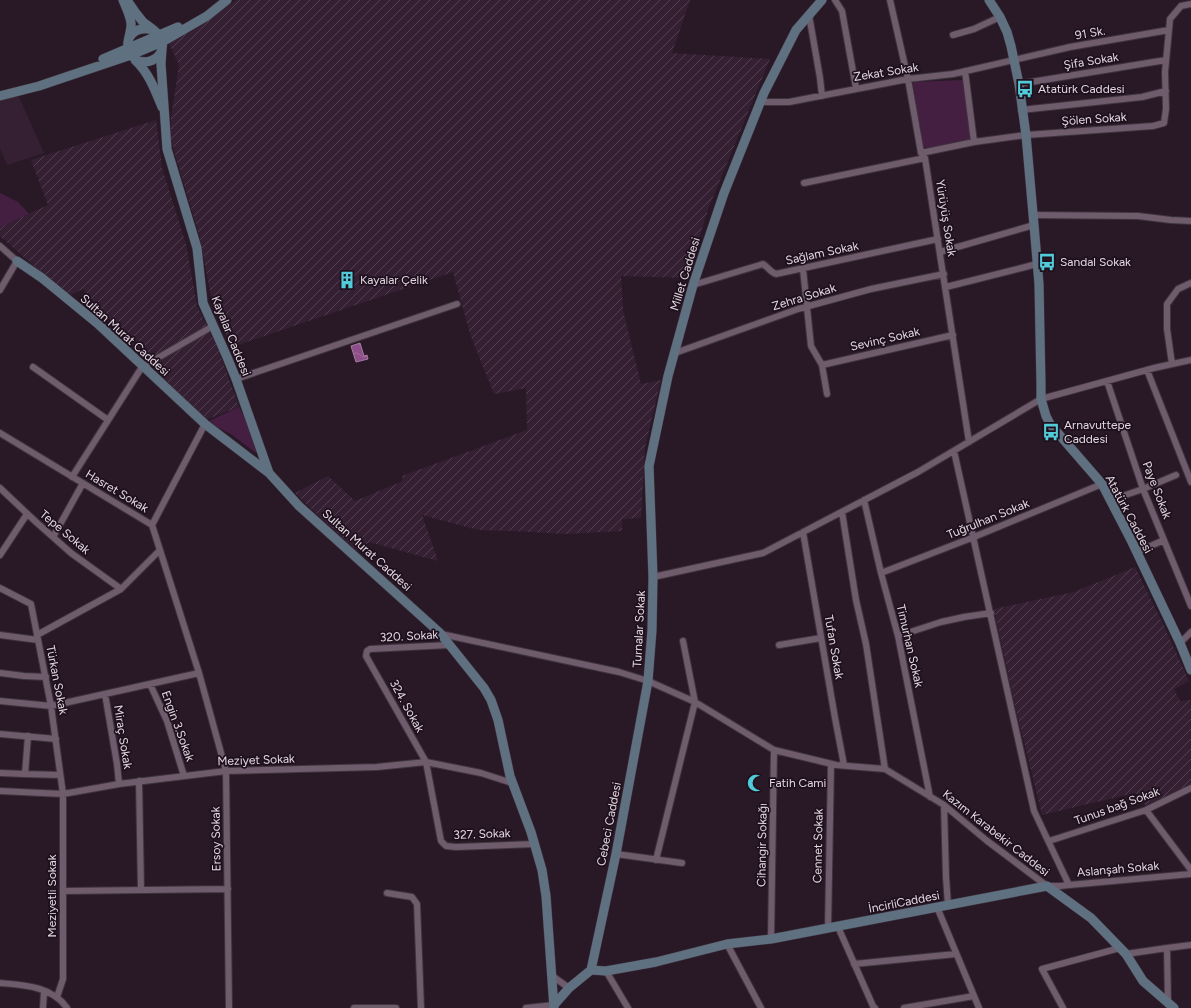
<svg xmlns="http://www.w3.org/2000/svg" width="1191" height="1008" font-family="Figtree,sans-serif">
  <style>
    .built { fill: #352033 }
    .industrial { fill: url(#industrial-furrows) }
    .green { fill: #451f42 }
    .water { fill: url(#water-waves); stroke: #a778a2 }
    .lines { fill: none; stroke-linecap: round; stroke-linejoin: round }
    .street-casing { stroke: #3f333e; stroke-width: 8 }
    .secondary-casing { stroke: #3f333e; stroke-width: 10 }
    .street { stroke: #6e5b6c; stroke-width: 6 }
    .secondary { stroke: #5f7180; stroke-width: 9 }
    .labels { text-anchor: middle; stroke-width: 3.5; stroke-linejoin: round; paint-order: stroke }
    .street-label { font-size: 12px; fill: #e3d8e1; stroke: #1f101e }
    .poi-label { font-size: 12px; fill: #e3d8e1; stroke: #1f101e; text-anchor: start }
  </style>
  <defs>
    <pattern id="industrial-furrows" width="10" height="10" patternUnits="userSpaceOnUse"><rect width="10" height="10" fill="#352033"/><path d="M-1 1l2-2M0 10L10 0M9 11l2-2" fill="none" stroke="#524050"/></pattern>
    <pattern id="water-waves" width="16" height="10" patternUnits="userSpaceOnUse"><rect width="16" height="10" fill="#8d4f87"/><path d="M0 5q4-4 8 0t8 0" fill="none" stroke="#9d6898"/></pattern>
  </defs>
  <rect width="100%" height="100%" fill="#291927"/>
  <!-- built -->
  <path class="built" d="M18,95L44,153L7,165L0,148V100Z"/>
  <!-- industrial -->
  <path class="industrial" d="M236,0H690L672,53L770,59L709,207L686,278L621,276L623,310L641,384L661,380L645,447L641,518L622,519V531L564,534L513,531L478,530L422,515L438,561L369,542L357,551L319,516L295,493L328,476L355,501L403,481L402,476L527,430L526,388L494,394L470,334L453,272L232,347L213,307L200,238L171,141V118L179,65L168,41L207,21Z
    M156,120L162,168L186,244L197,306L218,349L239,407L205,420L126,339L83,289L68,296L0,236V227L48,205L31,160Z
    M1135,567L1164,626L1189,681L1174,689L1180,701L1191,700V784L1146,806L1137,794L1134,793L1042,815L1015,705L994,609L1074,592Z"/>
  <!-- green -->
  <path class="green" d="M964,80L972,142L922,148L913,82Z
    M0,193L18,202L29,214L0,227Z
    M239,407L245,419L257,452L256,453L231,434L207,422Z"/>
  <!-- water -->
  <path class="water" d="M360,343L364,356L367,355L368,359L356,362L351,346Z"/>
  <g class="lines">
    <!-- street casing -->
    <g class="street-casing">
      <path id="street" d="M835,0L842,11L856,88
        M890,0L908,79L921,153L925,158L969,442
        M809,15L820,78L822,96
        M953,35L974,29L1000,17
        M965,71L974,142
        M1019,84L1166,60
        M760,102H789L908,79L953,74L1070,47L1169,30
        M1021,110L1142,97L1166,91
        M921,153L974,142L1026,135L1153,126L1164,123L1166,109L1165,72L1170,19L1181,6L1191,4
        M804,183L925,158
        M1033,215L1138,216L1171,220L1191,221
        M0,246L17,261L0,290
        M940,252L1034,225
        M803,269L811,346L822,365L827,394
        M693,285L763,264C768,267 770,272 776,274L938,239
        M946,287L1037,264
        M675,353L798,309L871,289L944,274
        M1172,364L1167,329V304L1178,289L1191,283
        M822,365L953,335
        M33,367L108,420
        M1147,370L1191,482
        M236,379L457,304
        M1107,381L1143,489L1191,606
        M0,433L152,525L199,673L226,771L229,1008
        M954,451L1034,811L1069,885
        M72,477L142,367L213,326
        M0,488L36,522L71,553L121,589
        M864,500L881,573L898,636L930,797
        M1111,500L1143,489L1176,475
        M842,512L856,600L866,644L885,769
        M152,525L205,424
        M803,532L835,718L844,765
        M53,537L83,483
        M1137,552L1164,540
        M0,555L27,514
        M881,573L974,537L1102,484
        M653,577L763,553L918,472L1041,399L1154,368L1191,360
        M0,588L31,604L51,706L63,794V979L57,997
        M441,634L619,672L648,681L695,702L774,750L836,765L885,769L944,805L986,840L1047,886H1060L1069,885L1191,874
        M0,635L38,640
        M37,635L121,589L160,550
        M898,636L941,622L964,617L991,613
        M1180,643L1191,632
        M449,645L370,649L367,651L366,656L426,762L441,841L446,846L456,847L535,844
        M779,645L821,638
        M0,673L24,676L46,677
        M150,684L167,721L184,776
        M105,694L117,764L119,784
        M0,701L51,706L199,673
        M0,734L56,739
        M0,773L25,774L60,775
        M25,774L28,736
        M139,781L141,890
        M0,791L63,794L119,784L226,771L377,767L426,762L481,773L512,783
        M944,805L946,877L948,905
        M1146,810L1191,870
        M1049,841L1146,810L1191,788
        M616,854L682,863
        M656,860L695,702L683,641
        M63,891L228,889
        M387,893L412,897L417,904L421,1008
        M937,907L979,1008
        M838,927L873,1006L875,1008
        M828,928L831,764
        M771,939L774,750
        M727,944L761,1008
        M1167,948L1168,1004
        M1126,954L1167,948L1191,945
        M854,964L956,954
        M606,971L628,1008
        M551,975L569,988
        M0,983C23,985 52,986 67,1008
        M43,1008L44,991
        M354,1008H396
        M526,1008L554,1005
        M904,1008L974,996
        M1063,1008L1042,969L1120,948"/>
    </g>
    <!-- secondary casing -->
    <g class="secondary-casing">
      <path id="secondary" d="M123,0C126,7 130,15 131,23C132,33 124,44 130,53C140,71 169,59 161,39C158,31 149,27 143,22C137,15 132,8 127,0
        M989,0L1000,17L1007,32L1011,46L1019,84L1026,135L1034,225L1039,284L1041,385V399L1046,416L1050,424L1102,484L1132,542L1180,643L1191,670
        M129,38C134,29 143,27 153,30
        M162,49L161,64L167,149L197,248L203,303L227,357L236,379L269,473
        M103,59L178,27
        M135,60C149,73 155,90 162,107
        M0,96L39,86L131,55L162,42L207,16L227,0
        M17,261L42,278L98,324L205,424L269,473L299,506L440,633L484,688L491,700L498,720L510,776L531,832L542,870L546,896L554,1008
        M591,970L616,854L648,681L652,630L653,577L649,466L668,376L693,285L724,193L764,93L796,30L822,0
        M591,970L606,971L656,962L727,944L771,939L1047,886L1091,918L1126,954L1143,981L1174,1008
        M554,1005L569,988L591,970"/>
    </g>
    <!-- street -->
    <use href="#street" class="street"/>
    <!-- secondary -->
    <use href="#secondary" class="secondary"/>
  </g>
  <!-- icons -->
  <defs>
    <g id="bus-bare" transform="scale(1.38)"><path d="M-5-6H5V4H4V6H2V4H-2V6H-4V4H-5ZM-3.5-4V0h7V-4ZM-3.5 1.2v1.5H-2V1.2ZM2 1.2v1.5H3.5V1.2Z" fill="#52cbd9" stroke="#1f101e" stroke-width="2.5" paint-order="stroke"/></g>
    <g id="building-bare" transform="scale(1.38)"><path d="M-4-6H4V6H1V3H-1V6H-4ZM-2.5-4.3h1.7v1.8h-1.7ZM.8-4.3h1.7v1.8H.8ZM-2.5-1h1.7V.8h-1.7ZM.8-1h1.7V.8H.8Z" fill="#52cbd9" stroke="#1f101e" stroke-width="2.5" paint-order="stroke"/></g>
    <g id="mosque-bare" transform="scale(1.38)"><path d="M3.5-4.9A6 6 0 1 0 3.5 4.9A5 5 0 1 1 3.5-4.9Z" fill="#52cbd9" stroke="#1f101e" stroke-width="2.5" paint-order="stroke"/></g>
  </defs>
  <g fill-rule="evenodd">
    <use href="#bus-bare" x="1025" y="89"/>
    <use href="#bus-bare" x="1047" y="262"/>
    <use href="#building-bare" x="347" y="280"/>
    <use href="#bus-bare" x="1051" y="432"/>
    <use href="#mosque-bare" x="756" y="783"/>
  </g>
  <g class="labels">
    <!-- street labels -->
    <g class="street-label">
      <text transform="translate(1090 33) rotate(-10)" y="4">91 Sk.</text>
      <text transform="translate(1091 61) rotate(-9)" y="4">Şifa Sokak</text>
      <text transform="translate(886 72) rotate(-9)" y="4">Zekat Sokak</text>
      <text transform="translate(1094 119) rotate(-4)" y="4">Şölen Sokak</text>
      <text transform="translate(946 218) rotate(81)" y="4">Yürüyüş Sokak</text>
      <text transform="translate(822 253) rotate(-12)" y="4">Sağlam Sokak</text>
      <text transform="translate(685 274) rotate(-73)" y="4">Millet Caddesi</text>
      <text transform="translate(804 297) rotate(-17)" y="4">Zehra Sokak</text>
      <text transform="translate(125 335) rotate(42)" y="4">Sultan Murat Caddesi</text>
      <text transform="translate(231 336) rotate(68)" y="4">Kayalar Caddesi</text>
      <text transform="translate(885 339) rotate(-13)" y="4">Sevinç Sokak</text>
      <text transform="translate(1157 490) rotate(69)" y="4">Paye Sokak</text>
      <text transform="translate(117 491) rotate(31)" y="4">Hasret Sokak</text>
      <text transform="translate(1129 514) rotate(62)" y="4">Atatürk Caddesi</text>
      <text transform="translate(988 519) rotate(-22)" y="4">Tuğrulhan Sokak</text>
      <text transform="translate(65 532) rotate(40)" y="4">Tepe Sokak</text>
      <text transform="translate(367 550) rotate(42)" y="4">Sultan Murat Caddesi</text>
      <text transform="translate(639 629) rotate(-87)" y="4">Turnalar Sokak</text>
      <text transform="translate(409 636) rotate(-3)" y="4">320. Sokak</text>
      <text transform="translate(910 646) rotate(77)" y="4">Timurhan Sokak</text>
      <text transform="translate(834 647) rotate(80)" y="4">Tufan Sokak</text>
      <text transform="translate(57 680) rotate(79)" y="4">Türkan Sokak</text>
      <text transform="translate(407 706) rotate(61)" y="4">324. Sokak</text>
      <text transform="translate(178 726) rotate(70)" y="4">Engin 3.Sokak</text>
      <text transform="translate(123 737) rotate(81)" y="4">Miraç Sokak</text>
      <text transform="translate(256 760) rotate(-2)" y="4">Meziyet Sokak</text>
      <text transform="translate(1117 806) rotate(-20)" y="4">Tunus bağ Sokak</text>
      <text transform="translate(609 824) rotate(-79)" y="4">Cebeci Caddesi</text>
      <text transform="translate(996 833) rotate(38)" y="4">Kazım Karabekir Caddesi</text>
      <text transform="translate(482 834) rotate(-2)" y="4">327. Sokak</text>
      <text transform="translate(216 839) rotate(-91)" y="4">Ersoy Sokak</text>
      <text transform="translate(762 845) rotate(-89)" y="4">Cihangir Sokağı</text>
      <text transform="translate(818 846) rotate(-89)" y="4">Cennet Sokak</text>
      <text transform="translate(1118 869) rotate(-5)" y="4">Aslanşah Sokak</text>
      <text transform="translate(52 896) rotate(-90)" y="4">Meziyetli Sokak</text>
      <text transform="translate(904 902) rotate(-11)" y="4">İncirliCaddesi</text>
    </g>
    <!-- poi labels -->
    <g class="poi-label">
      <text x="1038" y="93">Atatürk Caddesi</text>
      <text x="1060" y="266">Sandal Sokak</text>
      <text x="360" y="284">Kayalar Çelik</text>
      <text x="1064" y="429">Arnavuttepe<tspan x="1064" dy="14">Caddesi</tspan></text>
      <text x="769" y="787">Fatih Cami</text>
    </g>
  </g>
</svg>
